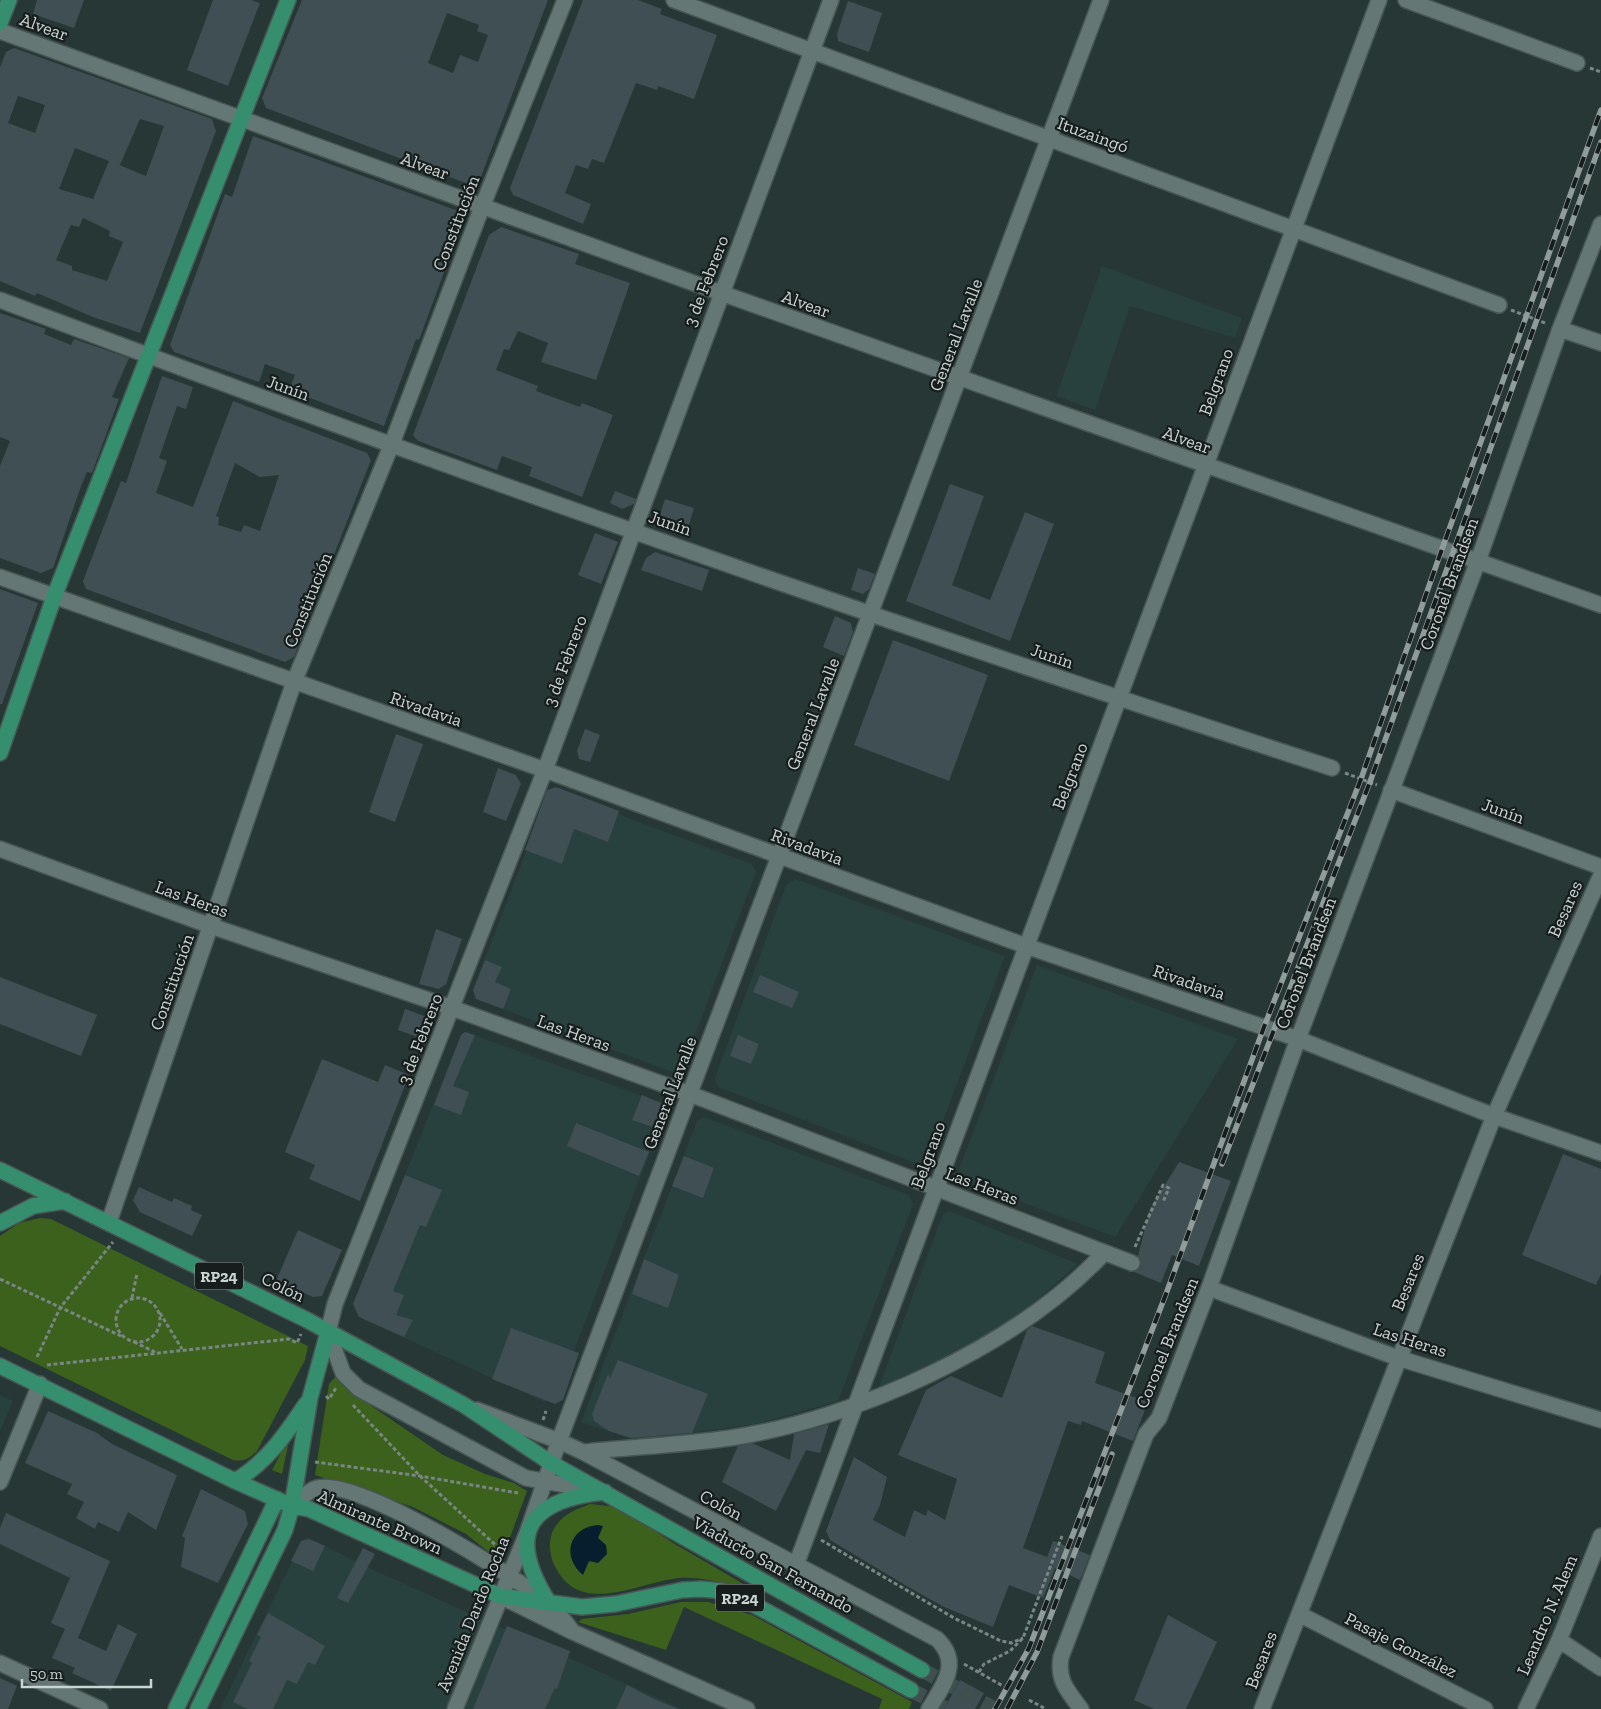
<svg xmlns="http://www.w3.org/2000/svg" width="1601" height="1709" font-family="'Zilla Slab',serif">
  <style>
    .built { fill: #28413e }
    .green { fill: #3b611c }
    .water { fill: #061f2f }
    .building { fill: #3f4f53; fill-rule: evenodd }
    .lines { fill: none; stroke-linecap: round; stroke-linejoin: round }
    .major-tunnel { stroke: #3f4f4d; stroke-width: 15; stroke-dasharray: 15 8; stroke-linecap: butt }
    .minor-casing { stroke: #475553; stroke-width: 18 }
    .major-casing { stroke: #475553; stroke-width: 18 }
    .path { stroke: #798684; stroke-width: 3; stroke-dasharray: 4 2.5; stroke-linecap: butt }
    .minor { stroke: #657775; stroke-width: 15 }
    .major { stroke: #358f6e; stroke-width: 15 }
    .rail-casing { stroke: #909c9a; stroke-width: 5.5 }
    .rail { stroke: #161d1c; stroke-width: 4; stroke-dasharray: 11; stroke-linecap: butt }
    .labels { text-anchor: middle; stroke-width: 4.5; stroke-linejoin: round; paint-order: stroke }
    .shield { fill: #161d1c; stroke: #949d9b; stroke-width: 1 }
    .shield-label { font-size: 16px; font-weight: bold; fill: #cad4d2 }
    .street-label { font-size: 18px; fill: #cad4d2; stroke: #161d1c }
  </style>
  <rect width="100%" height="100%" fill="#273735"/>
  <!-- built -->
  <path class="built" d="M1102,266L1242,318L1235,338L1130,306L1095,410L1056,396Z
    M550,789L752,864L756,872L682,1070L675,1073L476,999L473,990Z
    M796,879L1005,956L928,1161L920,1165L718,1087L715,1078L786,885Z
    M1037,965L1238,1039L1115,1237L960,1179L958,1172Z
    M465,1032L668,1105L556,1398L544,1402L359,1317L353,1304L461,1035Z
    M704,1117L909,1195L913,1204L838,1401L761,1423L637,1441L581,1422L697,1121Z
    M950,1211L1078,1264L1021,1314L942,1361L876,1395L943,1214Z
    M0,1395L13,1401L0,1431Z
    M309,1538L367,1567L682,1709H220L303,1539Z"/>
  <!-- green -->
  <path class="green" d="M40,1218L51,1219L308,1346L305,1360L257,1451C250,1458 244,1462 233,1460L0,1346V1236L19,1223Z
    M335,1377L354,1394L443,1455L485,1474L514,1483L527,1491L501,1562L466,1534L413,1507L315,1475L329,1384Z
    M290,1436L282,1474L272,1470Z
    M590,1504L619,1507L673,1543L764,1596C737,1587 709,1576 679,1578C639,1582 583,1616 557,1570C550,1559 548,1545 552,1533C559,1516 574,1510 590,1504Z
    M681,1602H708L752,1615L912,1702L909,1709H879L882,1699L684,1607L666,1650L578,1622L582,1619L628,1614Z"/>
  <!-- water -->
  <path class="water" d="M598,1525L603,1526L598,1538L606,1545L607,1554L598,1563L589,1561L583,1575C561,1557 569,1527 598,1525Z"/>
  <!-- building -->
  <path class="building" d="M37,0H84L74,28L33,14Z
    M213,0H251L260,3L228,86L187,70Z
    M302,0H548L479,182L471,185L266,108L262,98ZM447,13L479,25L477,31L488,35L478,62L460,55L453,73L428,63Z
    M583,0H638L662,9L660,14L717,35L694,99L658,86L657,90L636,83L604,163L592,159L588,169L576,165L565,193L591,204L583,224L513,195L510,188Z
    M848,1L882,13L869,52L838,41L837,34Z
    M14,48L212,119L216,131L140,333L93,317L37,293L35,296L0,281V67L6,52ZM18,96L45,105L35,133L8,123ZM140,119L164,126L146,176L117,164L120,165ZM75,148L109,161L93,199L59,189ZM83,218L110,231L109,236L123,242L107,281L72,270V266L56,260L71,225L79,227Z
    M253,136L461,212L463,221L419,340L416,339L384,426L289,390L295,375L265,364L259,382L174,352L170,345L225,194L232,197Z
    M501,227L579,254L575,264L630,283L596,380L541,362L548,343L518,331L509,350L504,349L496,370L538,386L536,391L580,407L582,403L613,415L582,497L529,476L532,467L502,456L497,470L418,441L413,435L489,235Z
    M0,313L46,329L44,334L71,345L74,339L129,358L112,397L119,399L92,473L87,472L80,489L53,568L41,573L0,558V466L10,441L0,437Z
    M162,376L193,387L186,409L177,406L159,458L167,461L156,493L193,507L233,401L367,453L371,460L294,657L285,662L86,589L83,581L121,481L126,483ZM235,463L260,477L279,475L260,531L244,525L241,532L218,525L219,517L216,516Z
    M950,484L984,496L952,585L990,600L1025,512L1054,524L1010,641L906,601Z
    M615,491L636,499L634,504L622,509L610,503Z
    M665,499L694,508L687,531L664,524L660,515Z
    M595,533L618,542L601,584L578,575Z
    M655,552L709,570L702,591L641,570L646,558Z
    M858,568L875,574L869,589L863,594L851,590Z
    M0,589L38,603L2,704H0Z
    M835,616L851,623L853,632L844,656L823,647Z
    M893,640L988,675L949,781L854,745Z
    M585,729L600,735L590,762L579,759L577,751Z
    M396,734L423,744L395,822L369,812Z
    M498,768L516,775L521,784L506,821L483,812Z
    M556,787L619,811L608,842L574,829L562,864L525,850L547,790Z
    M436,929L462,939L446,984L439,989L419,984Z
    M485,960L502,967L495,982L511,989L503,1009L476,999L473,990Z
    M760,975L799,992L792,1008L753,992Z
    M0,977L97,1015L81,1056L0,1024Z
    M405,1009L427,1017L431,1027L426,1040L398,1030Z
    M465,1032L475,1035L453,1086L469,1092L461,1115L434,1105L461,1035Z
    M738,1035L759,1044L751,1064L730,1056Z
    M322,1059L378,1082L385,1065L409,1075L360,1201L309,1179L315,1165L285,1152Z
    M642,1095L663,1104L666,1109L659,1129L632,1120Z
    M576,1123L649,1152L639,1176L567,1146Z
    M1563,1154L1601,1169V1274L1596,1285L1522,1255Z
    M684,1156L714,1168L703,1198L672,1186Z
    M1179,1162L1231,1181L1199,1266L1172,1255L1161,1283L1134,1272L1141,1266L1138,1256L1150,1209Z
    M405,1175L442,1190L426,1227L420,1225L393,1291L404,1295L396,1315L413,1320L404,1337L359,1317L353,1304Z
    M139,1187L172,1202L174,1198L192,1206L191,1210L202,1215L192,1236L140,1212L133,1200Z
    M298,1230L342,1250L322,1296L313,1297L276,1281Z
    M644,1259L679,1275L668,1308L632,1294Z
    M1032,1326L1105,1352L1095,1383L1148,1402L1133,1441L1082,1421L1081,1425L1068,1421L1023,1548L1047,1557L1053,1541L1090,1555L1080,1580L1055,1568L1043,1598L1009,1585L993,1627L944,1607L905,1585L830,1540L826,1531L854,1457L887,1477L880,1505L873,1520L905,1537L914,1510L926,1516L928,1510L945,1520L957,1479L898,1455L926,1390L951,1376L1002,1398L1027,1330Z
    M511,1328L579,1353L563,1400L555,1404L492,1379Z
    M618,1360L708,1394L692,1433L631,1438L609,1431L594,1421L592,1414L608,1374L610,1378Z
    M48,1411L97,1433L112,1444L177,1475L156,1530L128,1512L119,1532L98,1522L95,1529L76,1518L84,1502L67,1494L72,1484L25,1463Z
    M829,1424L820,1453L806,1450L776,1511L722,1482L738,1446L752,1443L790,1460L794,1434Z
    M201,1489L245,1511L248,1524L218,1583L181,1567L185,1538L182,1536Z
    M6,1513L110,1561L78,1638L106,1651L118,1624L137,1634L111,1691L72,1673L75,1668L52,1658L65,1629L51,1623L70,1578L0,1544V1528Z
    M309,1539L325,1546L313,1571L291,1561L301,1541Z
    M363,1548L375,1554L348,1603L337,1598Z
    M268,1613L325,1646L315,1665L308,1662L297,1684L287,1680L273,1709H248L233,1702L252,1663L249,1661L261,1637L257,1635Z
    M1168,1615L1217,1642L1186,1709H1154L1134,1700Z
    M507,1626L570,1651L557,1689L555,1688L545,1709H473Z
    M0,1678L17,1686L8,1709H0Z
    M960,1680L984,1693L975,1709H944Z
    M627,1685L652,1698L678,1709H616Z"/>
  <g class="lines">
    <!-- major-tunnel -->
    <path class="major-tunnel" d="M922,1670L995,1709
      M911,1690L946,1709"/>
    <!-- minor casing -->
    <g class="minor-casing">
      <path id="minor" d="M674,0L1499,305
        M1406,0L1577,63
        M0,31L721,293L1601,605
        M0,300C440,466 885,623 1332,768
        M1560,329L1601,343
        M0,577L545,770L1026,946L1298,1039L1494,1116L1601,1153
        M1391,790L1601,867
        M0,849L211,926L452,1008L690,1094L1132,1263
        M109,1222L294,682L391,446L482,207L565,0
        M1209,1288L1398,1358L1601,1420
        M477,1410L559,1441L583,1452L937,1639C962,1663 943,1685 929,1709
        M583,1452C631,1447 681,1445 730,1438C856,1419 1016,1347 1104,1253
        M0,1482L40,1384
        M601,1491L526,1478L359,1389L343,1373L328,1332L335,1304L545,770L831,0
        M292,1506C299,1500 309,1490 317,1488C358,1477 513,1575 548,1603C557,1610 565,1622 573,1632
        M796,1565L1379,0
        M502,1597L573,1632L747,1709
        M1299,1614L1485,1709
        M1559,1640L1601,1668
        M0,1663L100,1709
        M455,1709L527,1533L559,1441L1101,0
        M1081,1709C1068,1691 1057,1681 1061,1657L1146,1434L1159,1418L1209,1288L1298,1039L1478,561L1560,329L1601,224
        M1262,1709L1494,1116L1601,875
        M1526,1709L1559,1640L1601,1536"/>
    </g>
    <!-- major casing -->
    <g class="major-casing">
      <path id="major" d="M0,23L9,0
        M0,753L54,597L288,0
        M0,1170L307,1320L464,1405L551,1463L922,1670
        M0,1223L33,1206L65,1201
        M0,1366L235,1481L292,1506L309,1509L500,1596L582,1607L615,1604L682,1590L701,1589L723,1591L749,1602L911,1690
        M235,1481C267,1462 286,1434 306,1404
        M549,1603C506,1535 526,1500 605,1492
        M176,1709L277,1499
        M198,1709L285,1530L292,1506L310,1398L328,1332"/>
    </g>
    <!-- path -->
    <path class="path" d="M1590,68L1601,72
      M1511,310L1545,323
      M1345,773L1377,785
      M1135,1247L1163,1185L1169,1188L1163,1202
      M0,1279L121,1336
      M132,1298L137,1273
      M116 1320a22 22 0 1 1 44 0a22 22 0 1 1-44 0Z
      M160,1313L182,1349
      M134,1342L155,1352
      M37,1357L60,1308L113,1242
      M47,1365L289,1339L297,1343L301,1334
      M326,1396L329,1399L336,1388
      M353,1405L420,1476L502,1551
      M543,1420L546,1411
      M315,1462L420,1476L518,1493
      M821,1540L954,1618L1001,1641L1011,1643L1023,1638
      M964,1664L1003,1686
      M979,1672L984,1664L1010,1651L1023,1638L1062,1536
      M1029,1700L1046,1709"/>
    <!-- minor -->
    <use href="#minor" class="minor"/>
    <!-- major -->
    <use href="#major" class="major"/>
    <!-- rail casing -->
    <g class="rail-casing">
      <path id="rail" d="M1222,1164L1370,782L1601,142
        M995,1709L1029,1648L1166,1294L1264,1027L1361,779L1442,549L1601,110
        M1007,1709L1037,1652L1112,1454"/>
    </g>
    <!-- rail -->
    <use href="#rail" class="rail"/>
  </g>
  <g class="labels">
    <!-- shield labels -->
    <g class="shield">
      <rect x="195" y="1262.5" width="48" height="27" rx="4"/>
      <rect x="716" y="1584.5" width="48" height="27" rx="4"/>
    </g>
    <g class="shield-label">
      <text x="219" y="1282">RP24</text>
      <text x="740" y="1604">RP24</text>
    </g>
    <!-- street labels -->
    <g class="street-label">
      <text transform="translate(44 27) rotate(20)" y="6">Alvear</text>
      <text transform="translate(1093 135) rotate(20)" y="6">Ituzaingó</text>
      <text transform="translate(425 166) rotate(20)" y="6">Alvear</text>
      <text transform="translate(456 223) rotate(-69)" y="6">Constitución</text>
      <text transform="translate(706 281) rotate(-69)" y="6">3 de Febrero</text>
      <text transform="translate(806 304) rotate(20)" y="6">Alvear</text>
      <text transform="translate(956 335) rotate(-69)" y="6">General Lavalle</text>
      <text transform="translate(1216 382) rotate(-70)" y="6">Belgrano</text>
      <text transform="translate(288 388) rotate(20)" y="6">Junín</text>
      <text transform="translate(1187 440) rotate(20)" y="6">Alvear</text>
      <text transform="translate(670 523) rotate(19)" y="6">Junín</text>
      <text transform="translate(1449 584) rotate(-70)" y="6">Coronel Brandsen</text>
      <text transform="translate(308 600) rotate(-68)" y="6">Constitución</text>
      <text transform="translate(1052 656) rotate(19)" y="6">Junín</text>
      <text transform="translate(565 661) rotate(-70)" y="6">3 de Febrero</text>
      <text transform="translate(426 709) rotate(19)" y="6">Rivadavia</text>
      <text transform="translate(813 714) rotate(-69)" y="6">General Lavalle</text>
      <text transform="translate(1070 776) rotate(-69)" y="6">Belgrano</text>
      <text transform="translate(1503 811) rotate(20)" y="6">Junín</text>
      <text transform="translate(807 847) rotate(20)" y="6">Rivadavia</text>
      <text transform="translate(192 899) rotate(20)" y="6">Las Heras</text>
      <text transform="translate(1565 909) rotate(-66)" y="6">Besares</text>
      <text transform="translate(1306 963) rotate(-69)" y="6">Coronel Brandsen</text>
      <text transform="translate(172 982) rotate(-71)" y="6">Constitución</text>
      <text transform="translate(1189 982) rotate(19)" y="6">Rivadavia</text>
      <text transform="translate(574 1033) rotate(20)" y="6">Las Heras</text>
      <text transform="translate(420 1039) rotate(-69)" y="6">3 de Febrero</text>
      <text transform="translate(670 1093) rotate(-69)" y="6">General Lavalle</text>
      <text transform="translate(928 1155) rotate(-70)" y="6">Belgrano</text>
      <text transform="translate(982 1186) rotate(21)" y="6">Las Heras</text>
      <text transform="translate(1408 1282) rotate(-68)" y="6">Besares</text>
      <text transform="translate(283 1287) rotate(26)" y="6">Colón</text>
      <text transform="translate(1410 1340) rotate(18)" y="6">Las Heras</text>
      <text transform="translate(1167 1343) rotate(-68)" y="6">Coronel Brandsen</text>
      <text transform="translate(721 1505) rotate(28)" y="6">Colón</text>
      <text transform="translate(380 1522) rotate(24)" y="6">Almirante Brown</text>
      <text transform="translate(773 1565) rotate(29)" y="6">Viaducto San Fernando</text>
      <text transform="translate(473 1614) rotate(-68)" y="6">Avenida Dardo Rocha</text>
      <text transform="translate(1547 1615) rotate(-67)" y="6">Leandro N. Alem</text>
      <text transform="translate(1401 1645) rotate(27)" y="6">Pasaje González</text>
      <text transform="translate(1261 1660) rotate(-69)" y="6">Besares</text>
    </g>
  </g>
  <!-- scale -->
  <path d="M22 1679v8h129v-8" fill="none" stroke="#cad4d2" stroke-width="2.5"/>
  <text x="30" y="1679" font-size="15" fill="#cad4d2" stroke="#161d1c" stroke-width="4" paint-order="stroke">50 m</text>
</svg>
